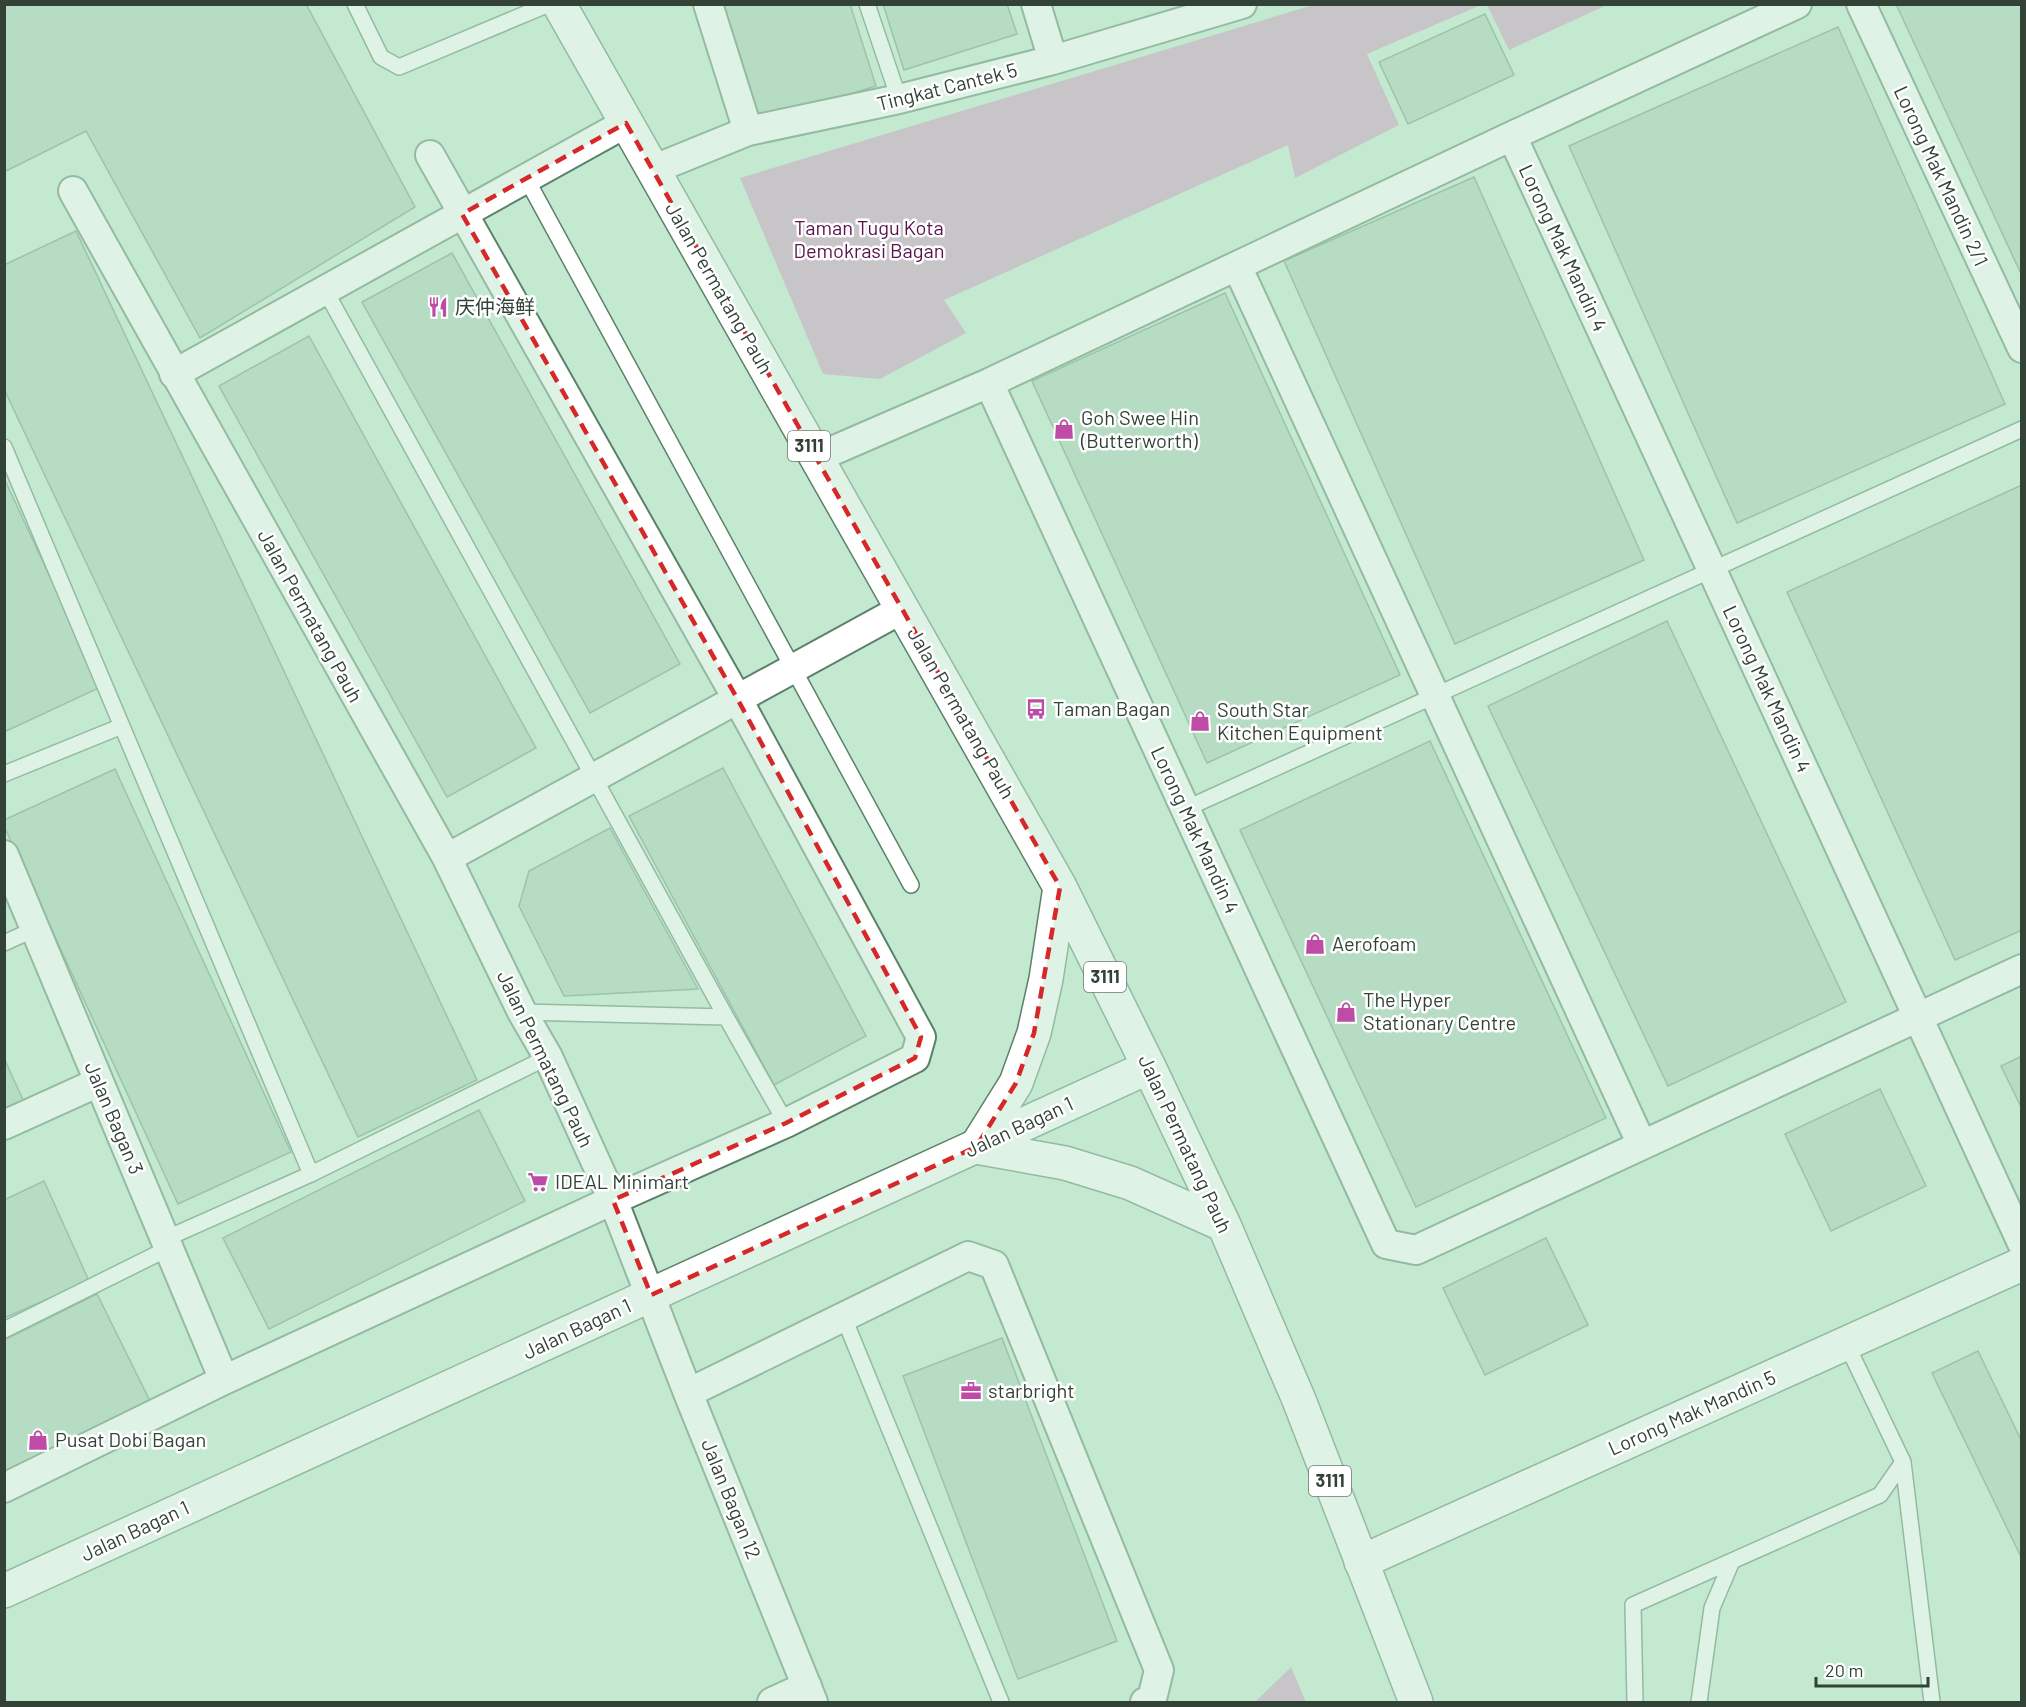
<svg xmlns="http://www.w3.org/2000/svg" width="2026" height="1707" font-family="Barlow,'Noto Sans SC',sans-serif">
  <style>
    .green { fill: #cf99c1 }
    .building { fill: #a7ceb4; stroke: #6f947c; stroke-width: 1.5 }
    .lines { fill: none; stroke-linecap: round; stroke-linejoin: round }
    .service-casing { stroke: #5c816a; stroke-width: 18 }
    .minor-casing { stroke: #5c816a; stroke-width: 32 }
    .tertiary-casing { stroke: #5c816a; stroke-width: 36 }
    .primary-casing { stroke: #5c816a; stroke-width: 36 }
    .service { stroke: #fff; stroke-width: 15 }
    .minor { stroke: #fff; stroke-width: 28 }
    .tertiary { stroke: #fff; stroke-width: 33 }
    .primary { stroke: #fff; stroke-width: 33 }
    .marked { fill: none; stroke: #d62828; stroke-width: 4.5; stroke-dasharray: 12 8; stroke-linejoin: round }
    .labels { text-anchor: middle; stroke-width: 5; stroke-linejoin: round; paint-order: stroke }
    .shield { fill: #fff; stroke: #707b73; stroke-width: 1.5 }
    .shield-label { font-size: 18px; font-weight: bold; fill: #324237 }
    .street-label { font-size: 20px; fill: #324237; stroke: #fff }
    .park-label { font-size: 20px; fill: #5a114e; stroke: #fff }
    .poi-label { font-size: 20px; fill: #324237; stroke: #fff; text-anchor: start }
  </style>
  <rect width="100%" height="100%" fill="#c3ead0"/>
  <!-- green -->
  <path class="green" d="M1313,5H1481L1367,54L1399,125L1295,178L1288,145L944,300L966,333L880,379L823,374L740,178Z
    M1487,5H1607L1509,50Z
    M1291,1667L1306,1702H1255Z"/>
  <!-- building -->
  <path class="building" d="M4,4H306L415,207L200,338L86,131L4,172Z
    M716,4H850L876,86L754,124Z
    M883,4H1007L1017,34L904,70Z
    M1896,4H2022V276Z
    M1485,14L1514,75L1408,124L1379,62Z
    M1838,27L2005,404L1737,523L1569,146Z
    M1474,177L1644,560L1455,644L1284,261Z
    M76,231L477,1080L358,1137L4,389V265Z
    M452,253L680,664L590,713L362,302Z
    M1225,293L1400,675L1207,763L1032,381Z
    M309,336L536,748L447,797L219,386Z
    M4,478L101,687L4,732Z
    M2022,485V930L1955,960L1787,592Z
    M1667,621L1846,1002L1668,1086L1488,706Z
    M1430,741L1606,1118L1416,1207L1240,830Z
    M723,768L866,1036L774,1085L629,816Z
    M115,769L291,1152L178,1204L4,826V820Z
    M610,828L698,989L564,996L519,906L529,871Z
    M2022,1056V1109L2001,1066Z
    M4,1058L29,1113L4,1123Z
    M1880,1089L1926,1186L1831,1231L1785,1134Z
    M479,1110L525,1201L269,1329L223,1238Z
    M44,1181L89,1281L4,1318V1200Z
    M1546,1238L1588,1325L1485,1375L1443,1288Z
    M97,1294L150,1401L4,1473V1340Z
    M1002,1338L1117,1641L1018,1679L903,1376Z
    M1978,1351L2022,1442V1559L1932,1373Z"/>
  <g class="lines">
    <!-- service casing -->
    <g class="service-casing">
      <path id="service" d="M355,4L381,57L399,67L549,4
        M867,4L899,99
        M526,178L911,885
        M325,290L726,1017L786,1123
        M4,447L311,1174
        M4,774L122,726
        M1185,809L2022,429
        M4,943L35,929
        M522,1012L726,1017
        M165,1239L311,1174L548,1057
        M844,1318L1001,1702
        M4,1330L169,1248
        M1903,1462L1932,1702
        M1635,1702L1633,1605L1880,1495L1903,1462L1846,1343
        M1699,1702L1712,1608L1732,1561"/>
    </g>
    <!-- minor casing -->
    <g class="minor-casing">
      <path id="minor" d="M708,4L748,131
        M1036,4L1053,60
        M1861,4L2022,348
        M1512,136L2022,1243
        M652,170L748,131L899,99L1053,60L1242,4
        M73,191L447,858L522,1012L548,1057L613,1200L688,1393L813,1702
        M1237,266L1642,1145
        M174,374L626,123
        M989,383L1386,1244L1416,1250L2022,969
        M816,458L989,383L1512,136L1797,4
        M4,855L224,1380
        M447,858L902,609
        M4,1125L99,1082
        M688,1393L968,1256L994,1265L1159,1670L1152,1699L1145,1702
        M4,1488L224,1380L613,1200L786,1123L915,1058L921,1037L738,700L430,155
        M772,1702L807,1686"/>
    </g>
    <!-- tertiary casing -->
    <g class="tertiary-casing">
      <path id="tertiary" d="M1361,1562L2022,1264
        M4,1591L1149,1067"/>
    </g>
    <!-- primary casing -->
    <g class="primary-casing">
      <path id="primary" d="M559,4L1060,887L1149,1067L1224,1225L1299,1400L1416,1702
        M1060,887L1046,979L1034,1033L1016,1083L976,1147L1065,1163L1130,1183L1224,1225"/>
    </g>
    <!-- service -->
    <use href="#service" class="service"/>
    <!-- minor -->
    <use href="#minor" class="minor"/>
    <!-- tertiary -->
    <use href="#tertiary" class="tertiary"/>
    <!-- primary -->
    <use href="#primary" class="primary"/>
  </g>
  <!-- marked area -->
  <path d="M0 0H2026V1707H0ZM626,123L1060,887L1034,1033L1016,1083L976,1147L651,1295L613,1200L786,1123L915,1058L921,1037L738,700L462,214Z" fill="#c3ead0" fill-opacity=".55" fill-rule="evenodd"/>
  <path class="marked" d="M626,123L1060,887L1034,1033L1016,1083L976,1147L651,1295L613,1200L786,1123L915,1058L921,1037L738,700L462,214Z"/>
  <!-- icons -->
  <defs>
    <g id="restaurant-bare" transform="scale(1.62)"><path d="M-5-6h1v4h1v-4h1v4h1v-4h1v5L-1.5 .5V6h-2V.5L-5-1ZM5-6V6H3V1.5H1.5Q1.5-4 5-6Z" fill="#be4ca7" stroke="#fff" stroke-width="2.5" paint-order="stroke"/></g>
    <g id="shop-bare" transform="scale(1.62)"><path d="M-5-2.5h2.3a2.7 3.5 0 0 1 5.4 0H5L5.5 6h-11ZM-1.5-2.5h3a1.5 2.3 0 0 0-3 0Z" fill="#be4ca7" stroke="#fff" stroke-width="2.5" paint-order="stroke"/></g>
    <g id="bus-bare" transform="scale(1.62)"><path d="M-5-6H5V4H4V6H2V4H-2V6H-4V4H-5ZM-3.5-4V0h7V-4ZM-3.5 1.2v1.5H-2V1.2ZM2 1.2v1.5H3.5V1.2Z" fill="#be4ca7" stroke="#fff" stroke-width="2.5" paint-order="stroke"/></g>
    <g id="supermarket-bare" transform="scale(1.62)"><path d="M-6-5.5h2.5l.6 2H6L4.5 2H-2.5L-4.4-4H-6ZM-1.5 3.2a1.3 1.3 0 1 0 .1 0ZM3 3.2a1.3 1.3 0 1 0 .1 0Z" fill="#be4ca7" stroke="#fff" stroke-width="2.5" paint-order="stroke"/></g>
    <g id="office-bare" transform="scale(1.62)"><path d="M-6-3h4V-5.5h4V-3h4V5H-6ZM-1-4.5V-3h2v-1.5ZM-6 0V1H6V0Z" fill="#be4ca7" stroke="#fff" stroke-width="2.5" paint-order="stroke"/></g>
  </defs>
  <g fill-rule="evenodd">
    <use href="#restaurant-bare" x="438" y="307"/>
    <use href="#shop-bare" x="1064" y="429"/>
    <use href="#bus-bare" x="1036" y="709"/>
    <use href="#shop-bare" x="1200" y="721"/>
    <use href="#shop-bare" x="1315" y="944"/>
    <use href="#shop-bare" x="1346" y="1012"/>
    <use href="#supermarket-bare" x="538" y="1182"/>
    <use href="#office-bare" x="971" y="1391"/>
    <use href="#shop-bare" x="38" y="1440"/>
  </g>
  <g class="labels">
    <!-- shield labels -->
    <g class="shield">
      <rect x="788" y="431" width="42" height="30" rx="4.5"/>
      <rect x="1084" y="962" width="42" height="30" rx="4.5"/>
      <rect x="1309" y="1466" width="42" height="30" rx="4.5"/>
    </g>
    <g class="shield-label">
      <text x="809" y="452">3111</text>
      <text x="1105" y="983">3111</text>
      <text x="1330" y="1487">3111</text>
    </g>
    <!-- street labels -->
    <g class="street-label">
      <text transform="translate(947 87) rotate(-14)" y="7">Tingkat Cantek 5</text>
      <text transform="translate(1941 176) rotate(65)" y="7">Lorong Mak Mandin 2/1</text>
      <text transform="translate(1563 248) rotate(65)" y="7">Lorong Mak Mandin 4</text>
      <text transform="translate(719 288) rotate(60)" y="7">Jalan Permatang Pauh</text>
      <text transform="translate(310 616) rotate(61)" y="7">Jalan Permatang Pauh</text>
      <text transform="translate(1767 689) rotate(65)" y="7">Lorong Mak Mandin 4</text>
      <text transform="translate(961 713) rotate(60)" y="7">Jalan Permatang Pauh</text>
      <text transform="translate(1195 830) rotate(65)" y="7">Lorong Mak Mandin 4</text>
      <text transform="translate(545 1059) rotate(64)" y="7">Jalan Permatang Pauh</text>
      <text transform="translate(114 1118) rotate(67)" y="7">Jalan Bagan 3</text>
      <text transform="translate(1019 1127) rotate(-25)" y="7">Jalan Bagan 1</text>
      <text transform="translate(1185 1144) rotate(65)" y="7">Jalan Permatang Pauh</text>
      <text transform="translate(577 1329) rotate(-25)" y="7">Jalan Bagan 1</text>
      <text transform="translate(1692 1413) rotate(-24)" y="7">Lorong Mak Mandin 5</text>
      <text transform="translate(731 1499) rotate(68)" y="7">Jalan Bagan 12</text>
      <text transform="translate(135 1531) rotate(-25)" y="7">Jalan Bagan 1</text>
    </g>
    <!-- park labels -->
    <g class="park-label">
      <text x="869" y="235">Taman Tugu Kota<tspan x="869" dy="23">Demokrasi Bagan</tspan></text>
    </g>
    <!-- poi labels -->
    <g class="poi-label">
      <text x="455" y="314">庆仲海鲜</text>
      <text x="1081" y="425">Goh Swee Hin<tspan x="1081" dy="23">(Butterworth)</tspan></text>
      <text x="1053" y="716">Taman Bagan</text>
      <text x="1217" y="717">South Star<tspan x="1217" dy="23">Kitchen Equipment</tspan></text>
      <text x="1332" y="951">Aerofoam</text>
      <text x="1363" y="1007">The Hyper<tspan x="1363" dy="23">Stationary Centre</tspan></text>
      <text x="555" y="1189">IDEAL Minimart</text>
      <text x="988" y="1398">starbright</text>
      <text x="55" y="1447">Pusat Dobi Bagan</text>
    </g>
  </g>
  <!-- border -->
  <rect width="2026" height="1707" fill="none" stroke="#324237" stroke-width="12"/>
  <!-- scale -->
  <path d="M1816 1677v9h112v-9" fill="none" stroke="#324237" stroke-width="3"/>
  <text x="1825" y="1677" font-size="18" fill="#324237" stroke="#ffffff" stroke-width="4.5" paint-order="stroke">20 m</text>
</svg>
